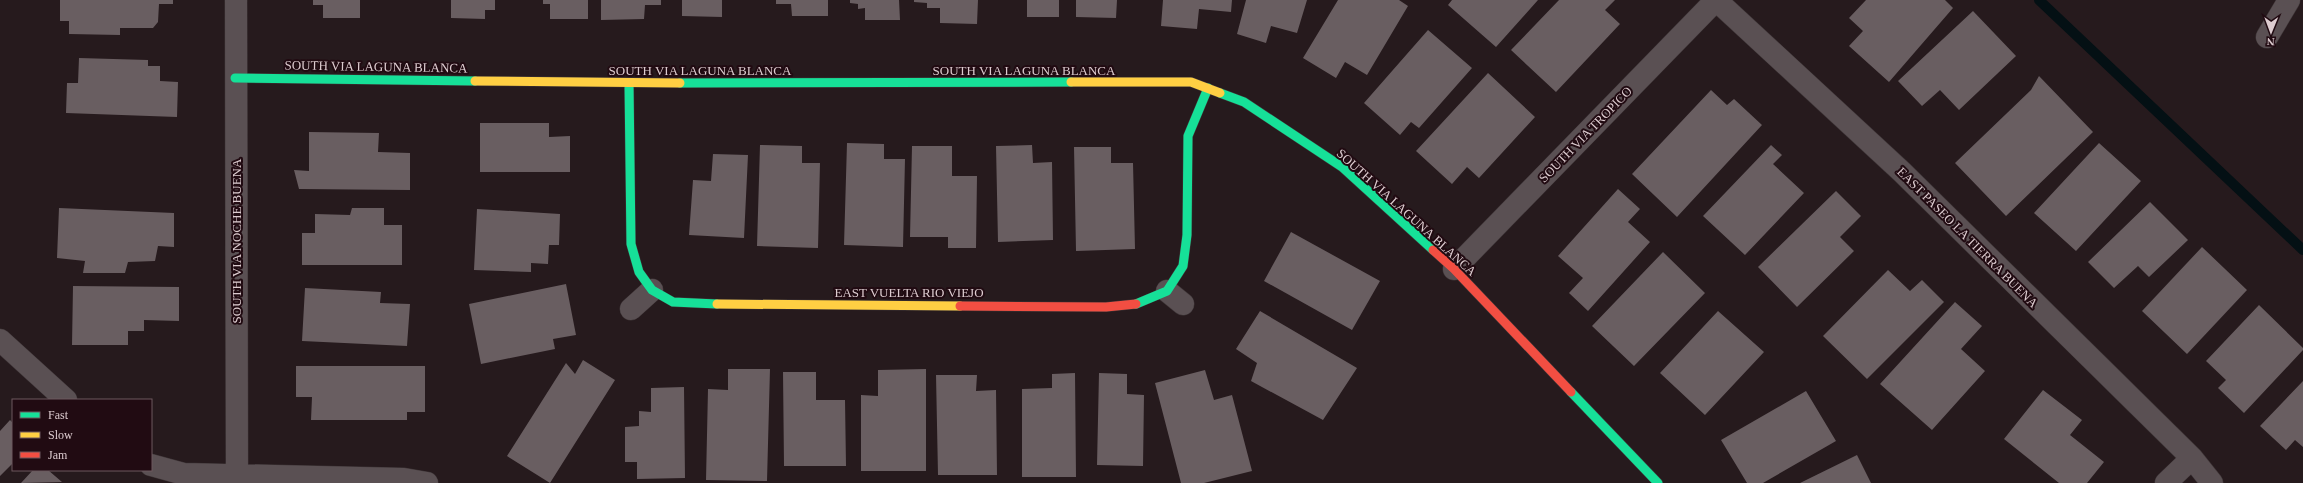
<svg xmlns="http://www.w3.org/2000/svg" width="2303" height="483" font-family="Georgia,serif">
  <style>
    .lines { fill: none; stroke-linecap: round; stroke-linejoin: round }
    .stream { stroke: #041014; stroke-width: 10 }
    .building { fill: #695e61 }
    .street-casing { stroke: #3f3638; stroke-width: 23 }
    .fast-casing { stroke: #3f3638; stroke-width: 10 }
    .slow-casing { stroke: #3f3638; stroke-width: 10 }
    .jam-casing { stroke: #3f3638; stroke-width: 10 }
    .street { stroke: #5a5053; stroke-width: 22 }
    .fast { stroke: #16e098; stroke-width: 9 }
    .slow { stroke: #ffcf43; stroke-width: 9 }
    .jam { stroke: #f24e42; stroke-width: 9 }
    .labels { text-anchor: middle; stroke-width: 4; stroke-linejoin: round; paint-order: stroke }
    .street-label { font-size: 13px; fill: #ddccd0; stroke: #210b12 }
  </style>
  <rect width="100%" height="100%" fill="#261a1d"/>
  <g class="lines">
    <!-- stream -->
    <path class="stream" d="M2039,0L2303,250"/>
  </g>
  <!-- building -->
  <path class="building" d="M60,0H173V4H159L158,22L153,28H120V35L69,34V21H60Z
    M313,0H360V18H323V5H313Z
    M451,0H495V10H485V19L451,18Z
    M543,0H588V19H550V4H543Z
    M601,0H661V5H645L644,19L601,20Z
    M682,0H722V17L682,16Z
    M776,0H828V16H792L791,4H776Z
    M850,0H899L900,20H865V8L858,9V4L850,3Z
    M914,0H978L977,24L940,23V8H927V3L914,2Z
    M1027,0H1059V17H1027Z
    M1076,0H1117L1116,18L1076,17Z
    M1163,0H1232L1231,12L1199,9L1197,29L1161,26Z
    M1246,0H1307L1297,33L1271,26L1266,43L1237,34Z
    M1338,0H1399L1408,6L1367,75L1345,62L1336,78L1303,58Z
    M1452,0H1538L1496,47L1448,5Z
    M1559,0H1615L1605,10L1620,24L1556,92L1511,50Z
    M1866,0H1945L1953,8L1889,82L1849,46L1863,31L1849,18Z
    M1973,11L2016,56L1959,110L1940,90L1922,106L1898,81Z
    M1428,30L1472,68L1419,128L1411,122L1400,135L1364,103Z
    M79,58L148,60V66H160V81L178,82L177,117L66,113L67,83H78Z
    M1488,73L1535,117L1479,178L1467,167L1452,184L1416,151Z
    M2039,76L2093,132L2006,216L1955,163L2031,90Z
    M1711,90L1727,105L1734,99L1762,125L1677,217L1632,174Z
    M480,123H549V137L570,136V172H480Z
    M309,132L379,133L378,152L410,153V190L299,189L294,170L309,171Z
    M847,143L884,144V159H905L903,247L844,245Z
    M2099,143L2141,181L2076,251L2034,213Z
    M760,145L802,146V163H820L818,248L757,246Z
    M1032,145L1033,163L1052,162L1053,240L998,242L996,146Z
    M1771,145L1782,155L1773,164L1804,193L1745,255L1703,216Z
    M912,146H952V176H977L976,248H948V237H910Z
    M1074,147H1111V163H1133L1135,249L1076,251Z
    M713,154L748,155L744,238L689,235L693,180L711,181Z
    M1618,189L1640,209L1628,222L1650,242L1588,311L1569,293L1583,278L1558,256Z
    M1836,191L1861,216L1840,237L1854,251L1797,307L1758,267Z
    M2150,202L2188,240L2149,277L2138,266L2114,288L2088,262Z
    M59,208L174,213V247L158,246L155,261L128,262L125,273H83L85,261L57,258Z
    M352,208H384V225H402V265H302V233H315V214L350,215Z
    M477,209L560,214L559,245H549L548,264L531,263V272L474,270Z
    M1291,232L1380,281L1352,330L1264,281Z
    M2202,247L2247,290L2187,354L2142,311Z
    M1663,252L1705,293L1634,366L1592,326Z
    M1888,270L1910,291L1922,280L1944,302L1867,379L1823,336Z
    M566,284L576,335L553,339L555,349L481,364L469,304Z
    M73,286L179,287V321L144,320V331H128V345H72Z
    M305,288L381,292L380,303L410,304L407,346L302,341Z
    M1955,302L1982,326L1961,349L1985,371L1932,430L1880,384Z
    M2259,305L2303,348V350L2244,413L2218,388L2226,380L2206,361Z
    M1260,311L1357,368L1323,420L1251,381L1257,363L1236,349Z
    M1718,311L1764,352L1705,415L1660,373Z
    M583,360L615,380L550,483L507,456L566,363L575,374Z
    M296,366H425V412H407V420H311L312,397H296Z
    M728,369H770L767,481L706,480L708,389L728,390Z
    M926,369V471H861V395L878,396V370Z
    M1205,370L1214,400L1232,395L1252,471L1204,483H1181L1155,383Z
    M783,372H816V400H845L846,466H784Z
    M1075,373L1076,477H1022V389L1052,388V374Z
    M1099,373L1127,374V394L1144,395L1143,466L1097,465Z
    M936,375H977L976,391L996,390L997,475H938Z
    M2303,381V447L2295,440L2286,450L2260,426Z
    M684,387L685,478L637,479V462H625V427L639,426V411L651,412V388Z
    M2043,390L2082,420L2070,435L2104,462L2087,483H2059L2004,439Z
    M1806,391L1836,441L1763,483H1747L1721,440Z
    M10,420L13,423V463L0,476V431Z
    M1857,455L1871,483H1800Z
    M33,470H48L62,482L21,483Z"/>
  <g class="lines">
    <!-- street casing -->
    <g class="street-casing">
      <path id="street" d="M236,0L237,483
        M1716,0L1902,172L2192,458L2212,483
        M2267,37L2289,0
        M1454,269L1716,0
        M1167,291L1183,304
        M631,309L652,290
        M0,340L66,400
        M151,465L184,474L404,479L427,483
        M2166,483L2192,458"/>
    </g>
    <!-- fast casing -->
    <g class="fast-casing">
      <path id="fast" d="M235,78L475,81
        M629,83L631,244L639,272L652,290L673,302L717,304
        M680,83L1071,82
        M1220,93L1244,102L1342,167L1433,250
        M1136,304L1167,291L1183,266L1187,235L1188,136L1208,88
        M1571,392L1658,483"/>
    </g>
    <!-- slow casing -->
    <g class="slow-casing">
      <path id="slow" d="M475,81L680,83
        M1071,82H1191L1220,93
        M717,304L960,306"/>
    </g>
    <!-- jam casing -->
    <g class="jam-casing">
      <path id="jam" d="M1433,250L1454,269L1571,392
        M960,306L1106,307L1136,304"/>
    </g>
    <!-- street -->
    <use href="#street" class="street"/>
    <!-- fast -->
    <use href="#fast" class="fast"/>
    <!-- slow -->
    <use href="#slow" class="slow"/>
    <!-- jam -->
    <use href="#jam" class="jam"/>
  </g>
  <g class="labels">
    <!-- street labels -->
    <g class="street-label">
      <text transform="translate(376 66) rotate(1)" y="5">SOUTH VIA LAGUNA BLANCA</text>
      <text x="700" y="75">SOUTH VIA LAGUNA BLANCA</text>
      <text x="1024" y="75">SOUTH VIA LAGUNA BLANCA</text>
      <text transform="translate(1585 134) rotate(-46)" y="5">SOUTH VIA TROPICO</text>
      <text transform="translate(1407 212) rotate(42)" y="5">SOUTH VIA LAGUNA BLANCA</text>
      <text transform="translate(1968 237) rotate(45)" y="5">EAST PASEO LA TIERRA BUENA</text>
      <text transform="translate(236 241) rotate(-90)" y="5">SOUTH VIA NOCHE BUENA</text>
      <text x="909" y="297">EAST VUELTA RIO VIEJO</text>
    </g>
  </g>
  <!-- legend -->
  <rect x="12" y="399" width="140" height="72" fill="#210b12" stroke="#6c585e"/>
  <rect x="20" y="412" width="20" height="6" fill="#16e098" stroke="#6c585e"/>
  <text x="48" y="419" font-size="12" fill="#ddccd0">Fast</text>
  <rect x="20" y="432" width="20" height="6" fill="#ffcf43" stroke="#6c585e"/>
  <text x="48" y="439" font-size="12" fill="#ddccd0">Slow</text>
  <rect x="20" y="452" width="20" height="6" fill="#f24e42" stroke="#6c585e"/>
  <text x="48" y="459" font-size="12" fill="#ddccd0">Jam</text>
  <!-- north arrow -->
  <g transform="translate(2271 32) rotate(181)" stroke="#210b12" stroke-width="3" paint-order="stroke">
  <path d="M0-3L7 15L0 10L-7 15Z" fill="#ddccd0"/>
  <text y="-6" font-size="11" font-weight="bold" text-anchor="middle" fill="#ddccd0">N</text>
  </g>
</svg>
